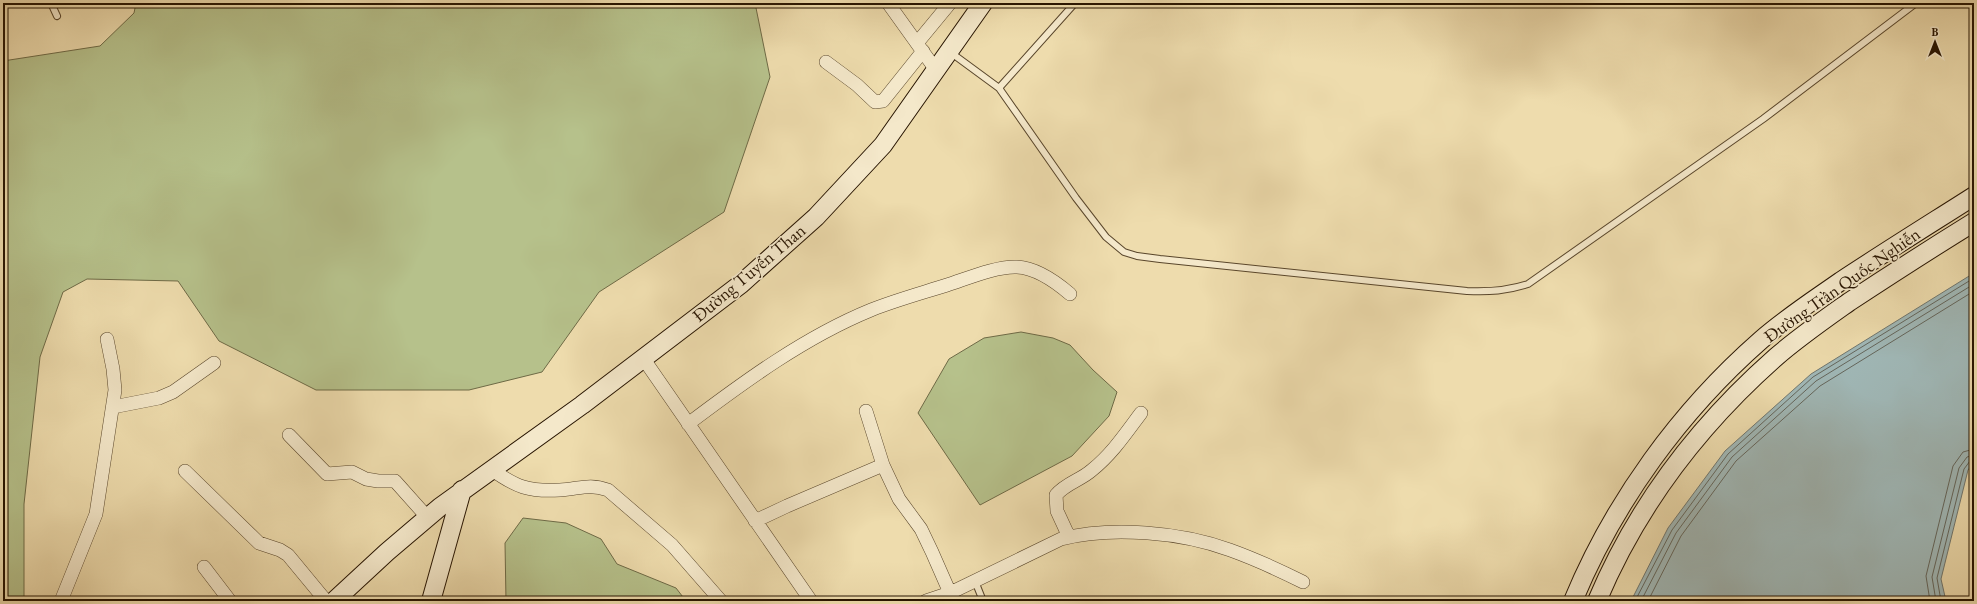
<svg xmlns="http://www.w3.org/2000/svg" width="1977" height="604" font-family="'EB Garamond',serif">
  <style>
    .green { fill: #b6c18b; stroke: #6e6a46 }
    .water { fill: #a0b8b7; stroke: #70766e }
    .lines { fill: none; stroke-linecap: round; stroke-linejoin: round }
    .shore { stroke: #64665c; stroke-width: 1 }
    .lane-casing { stroke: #59462b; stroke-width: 8 }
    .street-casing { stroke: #59462b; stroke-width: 14 }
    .secondary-casing { stroke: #271400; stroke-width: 20 }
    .lane { stroke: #f4e8ca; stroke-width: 6 }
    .street { stroke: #f4e8ca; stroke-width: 13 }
    .secondary { stroke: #f4e8ca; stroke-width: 18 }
    .labels { text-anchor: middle; stroke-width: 3.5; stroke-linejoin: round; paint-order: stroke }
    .street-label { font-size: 18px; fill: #271400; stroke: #f4e8ca }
  </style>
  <rect width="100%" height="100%" fill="#eedcad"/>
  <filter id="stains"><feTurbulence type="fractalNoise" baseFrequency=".005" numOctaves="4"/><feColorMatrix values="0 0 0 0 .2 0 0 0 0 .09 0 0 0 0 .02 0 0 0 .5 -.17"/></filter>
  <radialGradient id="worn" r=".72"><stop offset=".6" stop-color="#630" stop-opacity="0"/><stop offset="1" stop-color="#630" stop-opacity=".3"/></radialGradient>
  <!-- green -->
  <path class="green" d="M136,3H755L770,77L724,212L599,292L542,372L469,390H316L219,341L178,281L87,279L63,292L40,357L24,504V597L20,601H3V61L100,46L134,13Z
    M1021,332L1053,338L1070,345L1093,370L1117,392L1109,416L1072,456L980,505L918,413L949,359L984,338Z
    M523,518L566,523L601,539L617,564L676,588L686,601H506L505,543Z"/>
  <!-- water -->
  <path class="water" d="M1974,273V462L1968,470L1941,579L1946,601H1631L1668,528L1725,451L1811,374Z"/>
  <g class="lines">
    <!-- shore -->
    <path class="shore" d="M1635,601L1672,530L1728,454L1813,377L1974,278
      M1641,601L1676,533L1732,457L1816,381L1974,284
      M1648,601L1681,536L1736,461L1820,386L1974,291
      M1930,601L1926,576L1953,466L1963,452L1974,449
      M1936,601L1932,577L1959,468L1967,457L1974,455
      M1941,601L1937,578L1964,469L1970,461L1974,460"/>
    <!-- lane casing -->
    <g class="lane-casing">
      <path id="lane" d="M51,3L57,16
        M950,52L999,88L1075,3
        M999,88L1076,198L1106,237L1124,252L1137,256L1160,259L1467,291C1489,292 1507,291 1528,284L1763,119L1916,3
        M975,581L983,601"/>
    </g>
    <!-- street casing -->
    <g class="street-casing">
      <path id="street" d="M888,3L936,70
        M917,43L950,3
        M826,62L857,85L875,102L883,101L923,51
        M643,358L811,601
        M113,407L159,398L173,392L214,363
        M866,411L883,465
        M688,424C745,381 805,337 871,310C896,300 922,293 947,285C966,279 996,266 1017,267C1037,268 1056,282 1070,294
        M289,435L327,474L352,472L366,479L378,481H395L428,518
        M491,469C516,487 529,492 560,490C579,489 589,483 608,490L672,545L721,601
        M185,471L259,543L280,550L288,555L326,601
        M755,521L787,506L883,465L899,499L921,529L932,552L950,593
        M1069,537L1057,511L1056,495C1066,483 1081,480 1092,470C1112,454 1126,433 1141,413
        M204,567L230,601
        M61,601L96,514L115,390L113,369L107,339
        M926,601L950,593L1061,539C1111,526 1181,532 1230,550C1255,559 1279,570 1303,582"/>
    </g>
    <!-- secondary casing -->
    <g class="secondary-casing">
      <path id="secondary" d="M334,601L387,552L440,507L582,405L741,284L816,217L883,145L983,3
        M431,601L462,490
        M1573,601C1614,502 1680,411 1761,340C1786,318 1814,300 1841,281C1885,252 1930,224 1974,196
        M1597,601C1637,506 1700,424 1776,357C1799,337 1825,319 1849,302C1890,275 1932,248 1974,222"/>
    </g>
    <!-- lane -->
    <use href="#lane" class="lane"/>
    <!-- street -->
    <use href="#street" class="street"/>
    <!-- secondary -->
    <use href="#secondary" class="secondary"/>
  </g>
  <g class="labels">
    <!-- street labels -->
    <g class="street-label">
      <text transform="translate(749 273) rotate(-40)" y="6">Đường Tuyển Than</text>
      <text transform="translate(1842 285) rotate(-35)" y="6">Đường Trần Quốc Nghiễn</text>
    </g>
  </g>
  <!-- margin -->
  <rect width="1977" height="604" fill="none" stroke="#eedcad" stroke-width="16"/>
  <rect x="4" y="4" width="1969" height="596" fill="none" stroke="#271400" stroke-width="2"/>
  <rect x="8" y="8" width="1961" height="588" fill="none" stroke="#271400"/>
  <!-- north arrow -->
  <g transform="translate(1935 42)" stroke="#f4e8ca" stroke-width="3" paint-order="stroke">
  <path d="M0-3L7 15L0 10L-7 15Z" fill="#271400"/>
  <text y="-6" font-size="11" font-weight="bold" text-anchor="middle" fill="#271400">B</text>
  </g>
  <rect width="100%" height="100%" filter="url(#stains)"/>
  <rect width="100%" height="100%" fill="url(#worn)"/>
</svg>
